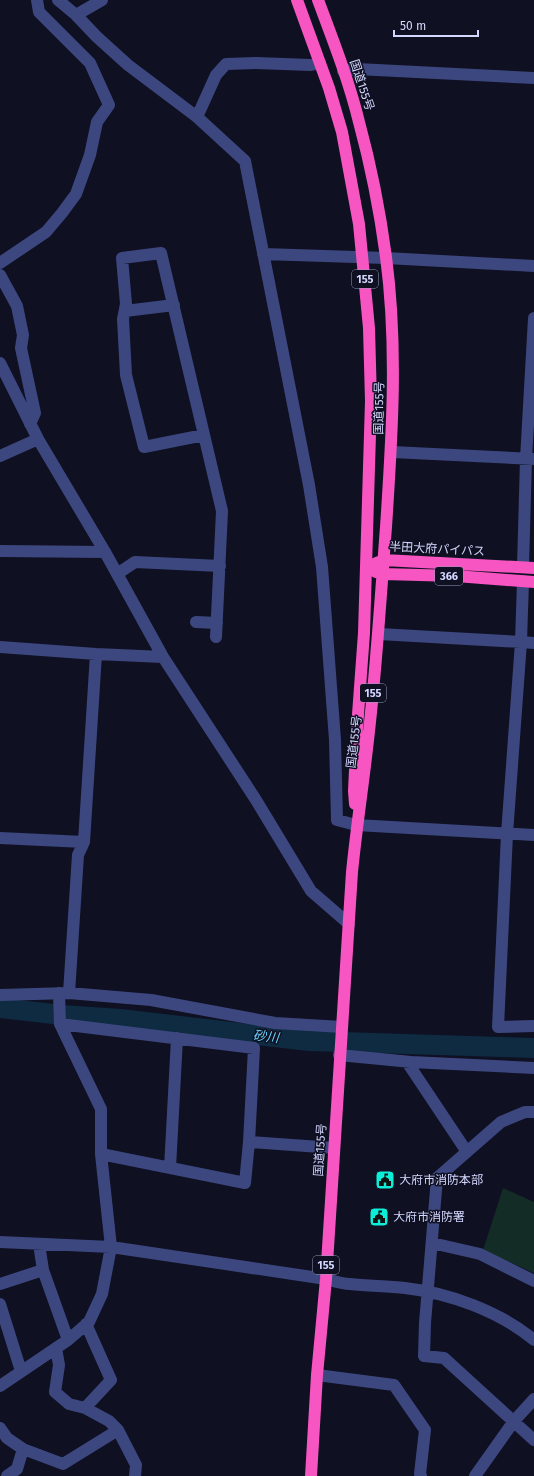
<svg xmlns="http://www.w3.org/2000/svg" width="534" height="1476" font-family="'Fira Sans','Noto Sans JP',sans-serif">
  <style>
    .green { fill: #132c26 }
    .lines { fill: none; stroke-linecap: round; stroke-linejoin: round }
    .river { stroke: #0e2b42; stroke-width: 20 }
    .minor { stroke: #3d477f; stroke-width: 12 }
    .highway { stroke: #f655c2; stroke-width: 12 }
    .labels { text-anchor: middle; stroke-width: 3; stroke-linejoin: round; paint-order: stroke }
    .shield { fill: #0f1022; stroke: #989bbb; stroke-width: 1 }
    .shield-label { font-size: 11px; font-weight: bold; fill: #d3d6fd }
    .street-label { font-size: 12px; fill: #d3d6fd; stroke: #0f1022 }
    .poi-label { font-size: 12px; fill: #d3d6fd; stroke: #0f1022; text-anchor: start }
    .water-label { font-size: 13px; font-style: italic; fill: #67d0f7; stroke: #0f1022 }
  </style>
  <rect width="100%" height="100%" fill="#0f1022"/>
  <!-- green -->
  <path class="green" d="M503,1188L534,1202V1273L483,1250Z"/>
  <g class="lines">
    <!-- river -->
    <path class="river" d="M0,1008L62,1015L120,1019L309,1041L534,1048"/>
    <!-- minor -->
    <path class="minor" d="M58,0L76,15L97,37L128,65L197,117L245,161L309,485L322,567L335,740L337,820L356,825L534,835
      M76,15L102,0
      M343,71L357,69L534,78
      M197,117L216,75L226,64L256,63L311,65L320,63
      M263,254L386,258L534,266
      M0,263L46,232L62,213L76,194L90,155L97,122L109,105L90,63L39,12L37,0
      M0,275L17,306L23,335L21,348L35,413L30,424
      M125,311L174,305
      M0,363L38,439L105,552L163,657L256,800L311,891L349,924
      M204,435L144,447L126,375L123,319L126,304L122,258L161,253L222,511L216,637
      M392,452L534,459
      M0,456L38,439
      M0,551L105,552
      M523,567L526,459L534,318
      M117,574L135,562L220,566
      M523,581L521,642L534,643
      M196,622L217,623
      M379,634L521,642L507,834L498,1027L534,1026
      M0,647L96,654L163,657
      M0,838L84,842
      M69,993L78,855L84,842L96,654
      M0,995L69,993L151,1000L275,1023L342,1027
      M60,1024L254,1048L249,1142L245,1183L101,1154
      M339,1055L411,1062L534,1068
      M407,1062L467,1152
      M534,1112H525L501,1122L437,1178L425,1323L424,1356L444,1358L534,1440
      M249,1142L334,1148
      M170,1168L177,1038
      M0,1242L111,1247L326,1279C333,1281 342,1284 350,1284C368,1286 386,1286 405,1288C449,1293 499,1311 534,1340
      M432,1243L480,1254L534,1281
      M39,1244L43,1270L68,1340
      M0,1284L43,1270
      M0,1304L21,1371
      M56,1348L59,1365L55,1392L69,1404L85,1408L109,1421L118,1430L136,1465L135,1476
      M317,1375L394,1385L425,1430L420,1474L421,1476
      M0,1386L68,1340L89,1322L102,1294L111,1247L101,1154V1109L60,1024L59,993
      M85,1408L111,1380L86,1324
      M0,1428L7,1438L23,1449L63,1464L118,1430
      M7,1476L17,1469L23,1449
      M475,1476L514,1421L534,1399"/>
    <!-- highway -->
    <path class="highway" d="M297,0L329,88L342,132L359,224L369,328L371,401L364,633L357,728L354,791L355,804
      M376,563L384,560L534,568
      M376,572L383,574L456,576L534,582
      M311,1476L317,1375L326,1279L352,872C357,822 365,772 370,722C377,657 381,592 386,527C392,437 398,347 386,257C380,212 371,166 359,122C349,81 333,40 318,0"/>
  </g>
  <!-- icons -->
  <defs>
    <g id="civic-square" transform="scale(1)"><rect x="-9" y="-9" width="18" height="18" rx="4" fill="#0deed8" stroke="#0f1022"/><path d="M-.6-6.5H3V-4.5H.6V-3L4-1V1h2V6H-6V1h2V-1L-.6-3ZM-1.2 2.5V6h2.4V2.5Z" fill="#111"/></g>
  </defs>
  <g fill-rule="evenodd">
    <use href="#civic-square" x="385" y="1180"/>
    <use href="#civic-square" x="379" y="1217"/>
  </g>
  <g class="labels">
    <!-- shield labels -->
    <g class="shield">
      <rect x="352" y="270" width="26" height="18" rx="3"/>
      <rect x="435" y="567" width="28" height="18" rx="3"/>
      <rect x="360" y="684" width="26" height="18" rx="3"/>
      <rect x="313" y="1256" width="26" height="18" rx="3"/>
    </g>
    <g class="shield-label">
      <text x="365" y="283">155</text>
      <text x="449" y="580">366</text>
      <text x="373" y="697">155</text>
      <text x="326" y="1269">155</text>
    </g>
    <!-- street labels -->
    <g class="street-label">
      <text transform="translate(362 85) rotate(72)" y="4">国道155号</text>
      <text transform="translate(379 408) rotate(-89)" y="4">国道155号</text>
      <text transform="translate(437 549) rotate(3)" y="4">半田大府パイパス</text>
      <text transform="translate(354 742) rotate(-83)" y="4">国道155号</text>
      <text transform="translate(320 1150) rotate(-86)" y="4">国道155号</text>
    </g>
    <!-- poi labels -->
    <g class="poi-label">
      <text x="399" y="1184">大府市消防本部</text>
      <text x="393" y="1221">大府市消防署</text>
    </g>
    <!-- water labels -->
    <g class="water-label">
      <text transform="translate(266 1036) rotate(6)" y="5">砂川</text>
    </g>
  </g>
  <!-- scale -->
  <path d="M394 30v6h84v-6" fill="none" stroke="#d3d6fd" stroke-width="2"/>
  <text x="400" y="30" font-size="12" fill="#d3d6fd" stroke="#0f1022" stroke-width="3" paint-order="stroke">50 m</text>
</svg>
